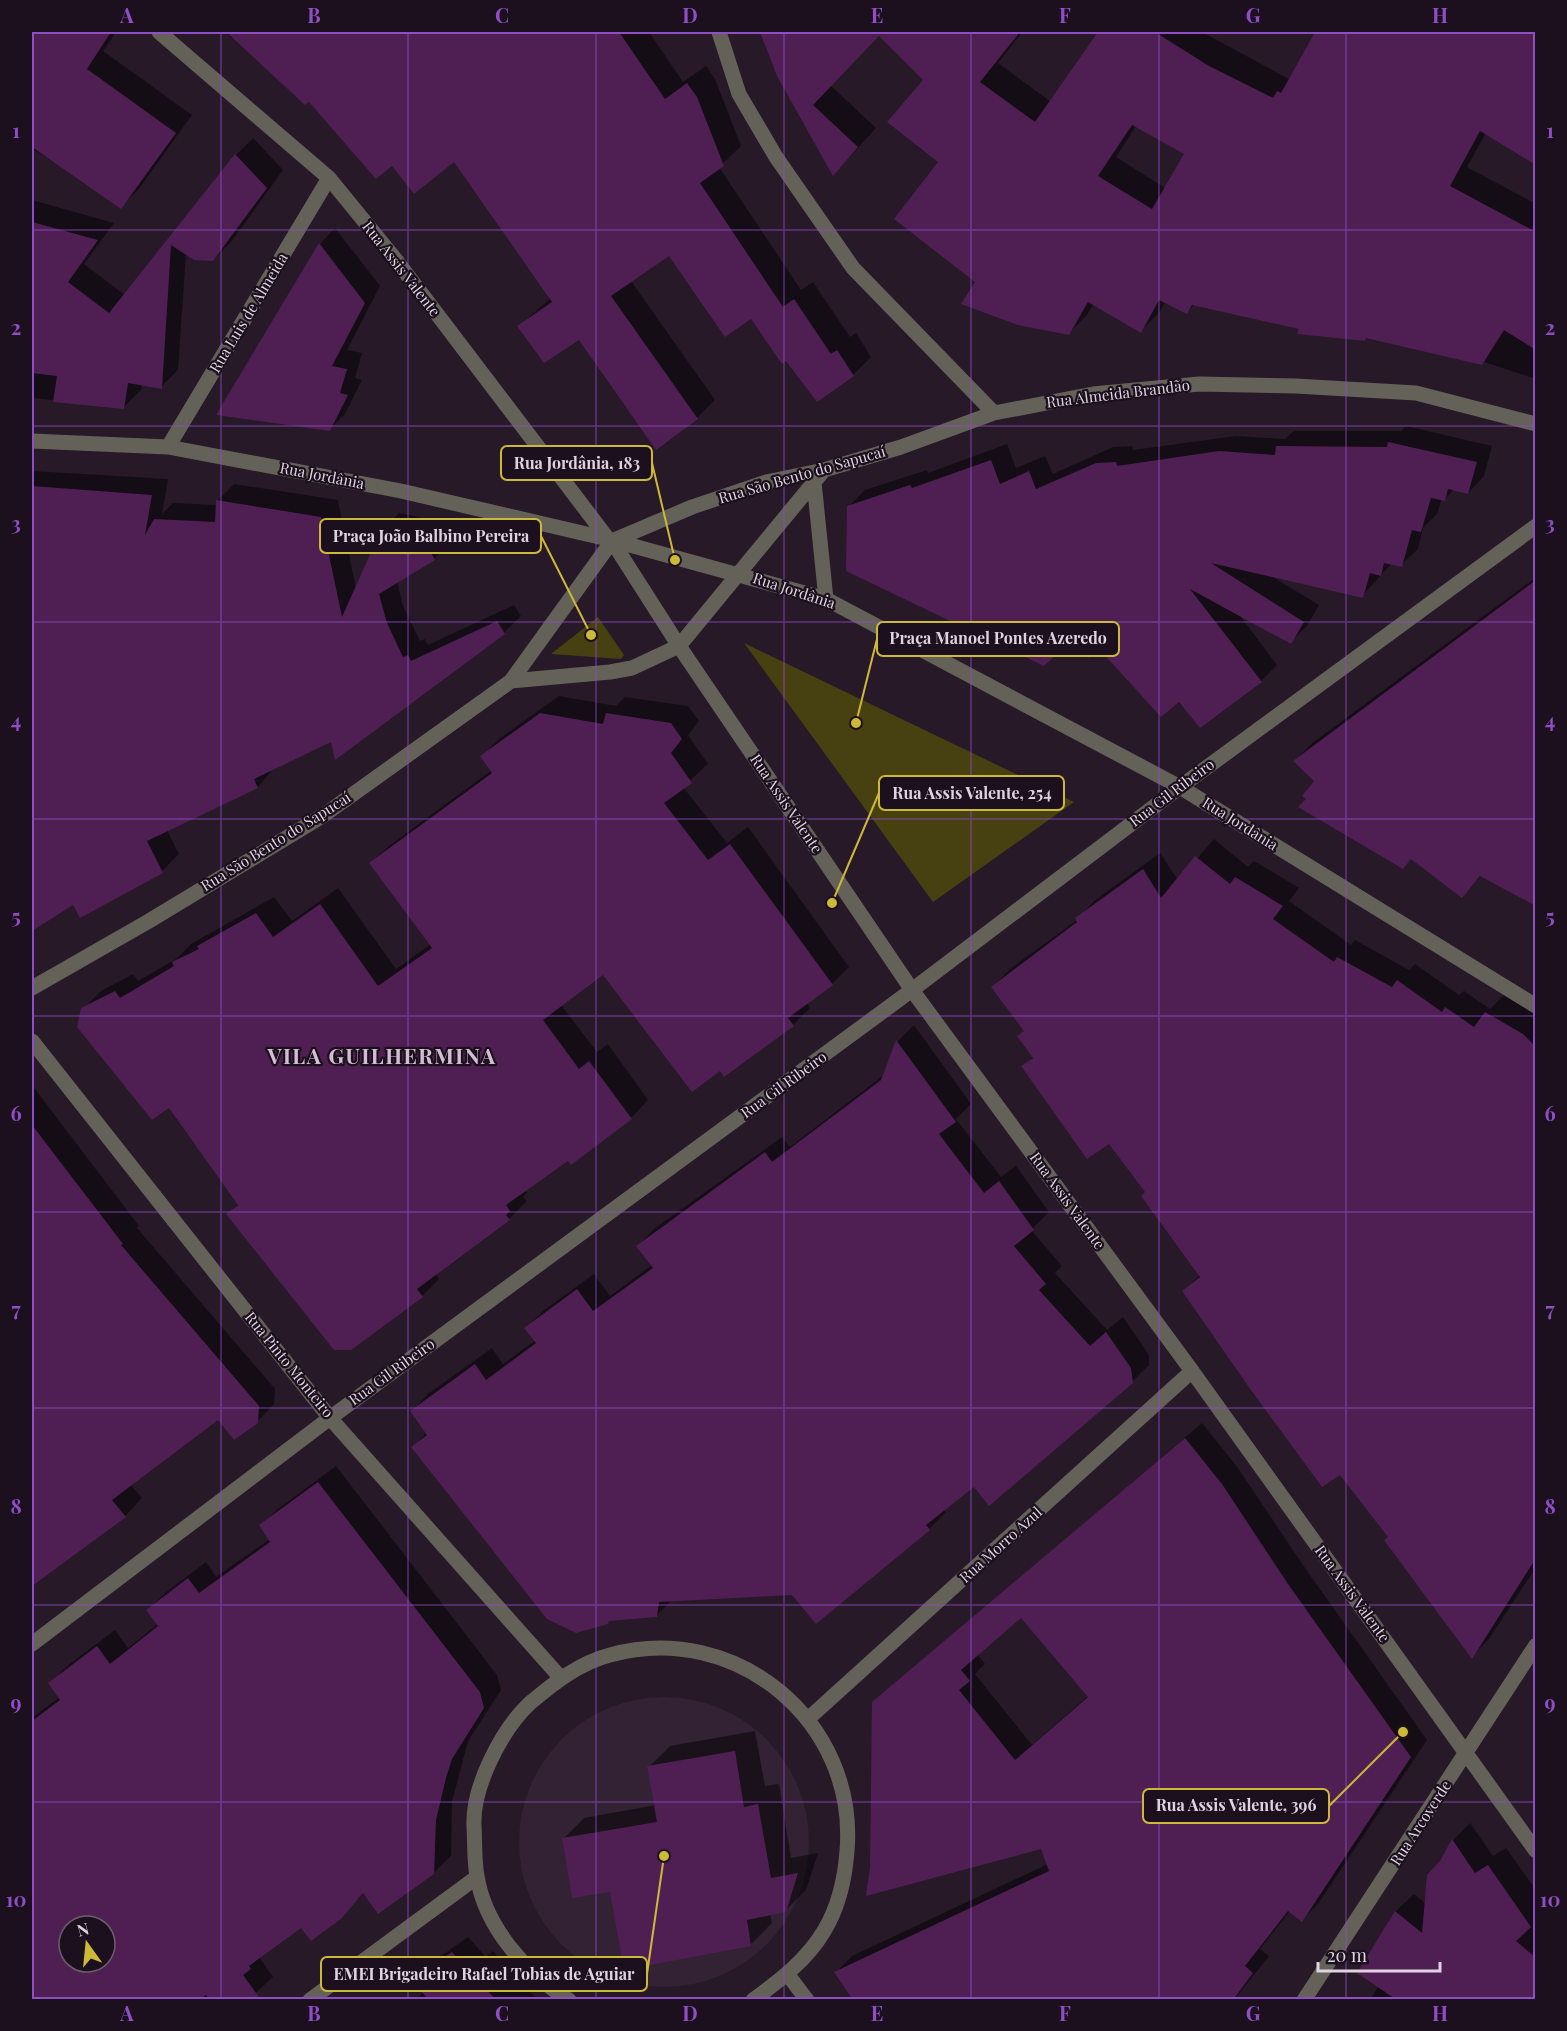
<svg xmlns="http://www.w3.org/2000/svg" width="1567" height="2031" font-family="'Playfair Display',serif">
  <style>
    .built { fill: #332134 }
    .green { fill: #474011 }
    .shadow { fill: #0007; fill-rule: evenodd }
    .building { fill: #4f1f54; fill-rule: evenodd }
    .lines { fill: none; stroke-linecap: round; stroke-linejoin: round }
    .minor { stroke: #646258; stroke-width: 15 }
    .grid { fill: none; stroke: #8f4ec5; stroke-width: 1.5; stroke-opacity: 0.55 }
    .labels { text-anchor: middle; stroke-width: 4.5; stroke-linejoin: round; paint-order: stroke }
    .street-label { font-size: 15px; fill: #ded4df; stroke: #1d101e }
    .district-label { font-size: 21px; font-weight: bold; letter-spacing: 1.5px; fill: #d1bed3; stroke: #1d101e }
    .leader { fill: none; stroke: #cdb938; stroke-width: 2 }
    .callout-dot { fill: #cdb938; stroke: #1d101e; stroke-width: 2 }
    .callout { fill: #1d101e; stroke: #cdb938; stroke-width: 2 }
    .callout-label { font-size: 16px; text-anchor: middle; font-weight: bold; fill: #ded4df }
    .neatline { fill: none; stroke: #8f4ec5; stroke-width: 2 }
    .grid-label { font-size: 20px; text-anchor: middle; font-weight: bold; fill: #8f4ec5 }
  </style>
  <rect width="100%" height="100%" fill="#271928"/>
  <!-- built -->
  <path class="built" d="M519 1842a145 145 0 1 1 290 0a145 145 0 1 1-290 0Z"/>
  <!-- green -->
  <path class="green" d="M598,617L624,655L621,659L551,654Z
    M744,643L1074,802L933,902Z"/>
  <!-- shadow -->
  <path class="shadow" d="M32,32H116L103,51L192,115L138,190L120,207L56,162L32,149Z
    M225,32H649L683,82L706,66L715,79L741,146L719,167L801,290L813,282L850,337L856,333L871,357L853,375L787,359L751,317L670,254L631,281L715,400L697,418L656,448L580,338L519,326L551,298L454,160L392,164L309,100L305,103Z
    M762,32H1022L998,63L1051,102L1097,54L1113,32H1202L1289,79L1317,32H1536V163L1486,133L1467,167L1536,204V379L1484,362L1367,336L1302,328L1195,304L1186,313L1166,301L1159,313L1141,331L1094,303L1087,315L1068,334L977,282L940,161L925,80L879,35L830,85L876,128L834,174L777,72ZM1136,126L1186,153L1165,188L1116,157Z
    M253,138L283,170L231,242L213,260L186,253L178,370L161,387L142,384L141,390L124,407L32,398V200L114,223L84,264L126,296L236,155Z
    M335,228L380,286L347,350L362,353L355,378L362,380L345,414L329,430L218,414L320,244Z
    M1406,426L1492,446L1484,476L1468,493L1454,489L1445,499L1442,498L1437,514L1423,528L1418,549L1401,565L1392,563L1362,596L1273,577L1319,605L1307,626L1290,642L1238,613L1277,665L1261,681L1179,700L1099,647L1072,638L849,506L865,490L927,470L928,473L1007,444L1016,468L1045,456L1053,474L1113,447L1132,446L1133,450L1236,436L1285,439L1294,431H1401Z
    M32,471L168,479L162,514L173,503L217,505V501L234,484L338,500L356,589L382,531L399,513L439,521L451,542L434,559L397,581L403,606L420,641L425,639L428,645L514,605L521,616L504,633L332,740L274,768L258,787L167,830L179,854L162,871L73,903L32,929Z
    M1536,577V905L1481,876L1462,896L1412,858L1403,867L1308,799L1316,781L1295,761L1311,744Z
    M559,696L616,706L625,697L688,706L699,721L688,735L708,764L683,787L727,843L748,827L849,967L832,984L807,1002L810,1008L793,1025L603,973L561,1005L597,1052L608,1044L648,1100L631,1118L525,1190L527,1193L523,1197L527,1201L509,1219L435,1273L439,1279L422,1296L228,1214L239,1203L169,1106L83,1009L101,991L133,974L138,981L176,959L191,944L274,897L292,921L338,888L396,969L431,944L371,863L389,846L492,770L482,756L499,739Z
    M1214,839L1248,867L1254,861L1299,888L1289,901L1351,945L1355,940L1409,970L1415,964L1459,995L1464,991L1490,1009L1504,995L1536,1015V1567L1489,1639L1472,1656L1389,1536L1340,1473L1184,1291L1200,1275L1147,1192L1109,1142L1023,1066L1034,1056L1025,1030L993,987L1010,969L1077,920L1094,901L1160,853L1178,880Z
    M914,1025L971,1104L956,1119L1001,1177L1016,1166L1049,1212L1031,1230L1062,1266L1055,1273L1107,1330L1123,1317L1149,1355V1365L1124,1390L975,1485L943,1509L946,1512L929,1529L816,1622L793,1594L672,1600L656,1616L611,1620L607,1623L413,1447L427,1432L412,1411L428,1394L492,1348L503,1364L536,1340L526,1328L543,1311L594,1274L610,1296L652,1265L638,1246L654,1229L782,1137L790,1147L884,1075L898,1041Z
    M32,1085L139,1226L137,1228L275,1389L274,1404L257,1422L219,1418L130,1484L142,1498L125,1516L32,1585Z
    M1202,1423L1238,1468L1305,1568L1427,1740L1318,1904L1302,1920L1290,1911L1260,1949L1269,1956L1234,2000L836,1972L852,1956L1048,1864L1042,1847L871,1868L874,1703ZM1021,1616L1089,1695L1032,1745L975,1674L985,1664L977,1654Z
    M336,1466L497,1675L501,1690L468,1741L452,1802L451,1856L433,1873L365,1892L340,1918L301,1926L260,1958L273,1977L248,2000H32V1718L60,1697L50,1683L67,1666L115,1630L128,1648L158,1624L148,1610L165,1593L206,1562L216,1577L270,1539L261,1526L278,1509ZM69,1926H105V1962H69Z
    M755,1731L765,1786L779,1784L791,1858L818,1853L806,1890L785,1911L770,1914L772,1923L751,1944L611,1890L563,1839L584,1818L656,1805L649,1767L670,1746Z
    M1470,1823L1493,1856L1506,1848L1536,1890V2000H1370L1379,1985L1359,1972L1396,1911L1414,1894L1426,1904L1441,1862L1453,1840Z
    M468,1937L486,1957L493,1951L516,1980L539,2000H416L423,1992L413,1980L428,1965Z"/>
  <!-- building -->
  <path class="building" d="M32,32H111L87,69L176,133L121,209L32,147Z
    M226,32H619L665,99L687,83L697,97L724,166L700,183L783,307L794,299L831,354L837,350L854,376L817,402L786,361L782,364L751,319L725,337L669,256L611,296L698,419L656,450L579,340L544,363L517,326L552,302L454,162L414,194L392,166L376,179L309,102L305,105Z
    M760,32H1020L980,82L1035,122L1098,32H1155L1209,66L1273,98L1277,91L1281,93L1315,32H1536V165L1480,131L1450,186L1536,232V350L1504,330L1482,365L1366,338L1365,341L1297,334L1299,329L1192,305L1187,314L1159,300L1141,333L1088,302L1069,335L1018,325L961,304L975,282L894,219L938,162L887,122L923,80L879,36L813,105L858,147L833,176L777,76ZM1132,125L1184,154L1152,209L1098,176Z
    M235,154L267,188L213,261L194,260L171,245L162,389L128,383L124,409L53,402L57,376L32,373V222L98,240L68,282L109,313Z
    M319,243L365,303L332,366L347,369L340,393L348,395L330,431L216,415Z
    M1388,442L1477,462L1468,494L1448,489L1445,501L1431,498L1421,532L1412,530L1402,567L1384,563L1381,576L1370,573L1363,598L1211,563L1304,622L1291,644L1190,589L1262,682L1200,728L1179,702L1161,717L1099,649L1089,658L1072,640L1044,666L846,571L847,506L910,485L912,488L991,460L1000,484L1029,471L1036,489L1096,463L1116,462L1117,466L1219,451L1275,455L1276,446L1387,447Z
    M32,486L152,495L145,535L154,519L215,522L216,500L321,517L342,617L381,530L422,537L435,560L379,594L387,623L403,657L408,655L411,661L497,621L505,634L335,760L331,742L254,779L258,788L147,841L163,873L80,918L73,905L32,931Z
    M1536,580V906L1480,876L1462,898L1411,859L1403,869L1298,807L1306,799L1302,796L1314,781L1293,761Z
    M540,713L603,724L606,713L671,723L682,739L671,753L692,783L664,803L708,860L730,844L833,985L788,1018L794,1026L724,1077L720,1071L692,1092L603,975L543,1020L579,1069L589,1061L632,1119L571,1165L568,1161L506,1205L510,1211L506,1215L510,1220L417,1289L423,1297L351,1350H334L226,1214L238,1205L169,1108L152,1120L77,1027L81,1008L115,991L120,998L174,966L172,962L199,949L197,946L256,913L273,937L320,904L378,986L432,948L369,863L492,773L480,756Z
    M1195,856L1230,884L1235,877L1283,906L1273,919L1334,962L1337,957L1392,987L1397,980L1442,1012L1445,1007L1474,1027L1485,1012L1523,1034L1536,1047V1558L1472,1659L1384,1540L1388,1537L1340,1475L1322,1487L1251,1390L1182,1291L1200,1277L1141,1196L1145,1192L1109,1144L1087,1159L1021,1066L1033,1058L1017,1036L1024,1031L991,987L1077,922L1075,918L1143,869L1161,898Z
    M896,1040L956,1122L939,1134L984,1193L999,1181L1034,1230L1014,1246L1046,1284L1039,1290L1090,1346L1106,1332L1131,1368L1133,1383L989,1506L974,1487L926,1525L930,1530L816,1624L792,1595L659,1602L657,1617L609,1621L608,1624L576,1633L547,1619L411,1447L427,1435L410,1411L475,1364L486,1380L536,1343L524,1328L577,1289L593,1311L653,1268L636,1246L765,1152L772,1162L881,1080Z
    M32,1125L123,1244L121,1245L259,1406L258,1423L234,1440L218,1420L112,1500L126,1517L32,1586Z
    M1185,1438L1222,1484L1288,1584L1411,1757L1302,1922L1288,1911L1245,1966L1253,1973L1233,2000H853L834,1972L1049,1871L1041,1849L866,1896L870,1867L872,1702ZM1021,1618L1088,1697L1015,1760L959,1690L970,1681L961,1670Z
    M318,1482L480,1692L484,1708L452,1759L446,1778L436,1820L434,1874L378,1914L363,1893L341,1919L311,1941L301,1928L249,1966L251,1969L243,1975L261,2000H210L206,1995L198,2000H32V1721L60,1700L48,1683L97,1646L110,1664L158,1626L146,1610L188,1578L199,1593L270,1542L259,1525ZM69,1926H105V1962H69Z
    M735,1751L744,1807L758,1804L771,1878L798,1873L786,1912L747,1920L751,1946L624,1970L610,1892L572,1898L562,1838L657,1822L647,1766Z
    M1452,1839L1475,1873L1488,1865L1531,1927L1516,1941L1536,1958V2000H1397L1357,1973L1395,1911L1422,1933L1427,1875L1440,1861Z
    M452,1952L496,2000H429L411,1980Z"/>
  <g class="lines">
    <!-- minor -->
    <path class="minor" d="M159,32L329,178L396,260L608,539
      M719,32L739,94L776,157L853,268L994,413
      M32,441L168,447L401,491L608,539L826,599L1180,787L1536,1006
      M168,447L329,178
      M814,482L826,599
      M612,541L679,646L912,990L1192,1371L1536,1851
      M612,541L692,507L766,482L824,470L901,447L994,413L1093,394L1199,384L1296,386L1416,393L1536,424
      M511,681L610,672L632,668L679,646L824,470
      M32,988L149,921L324,815L511,681L612,541
      M32,1041L330,1418L560,1677
      M32,1644L330,1418L912,990L1180,787L1536,526
      M809,1718L1192,1371
      M788,1975L807,2000
      M310,2000L477,1877
      M569,2000C526,1973 485,1927 477,1876C474,1860 475,1842 474,1826C472,1787 502,1729 530,1703C554,1683 579,1663 610,1655C736,1620 858,1722 847,1851C845,1878 838,1908 824,1931C807,1960 779,1981 753,2000
      M1304,2000L1536,1645"/>
  </g>
  <!-- grid -->
  <path class="grid" d="M221,32V2000M408,32V2000M596,32V2000M784,32V2000M971,32V2000M1159,32V2000M1346,32V2000M32,230H1536M32,426H1536M32,622H1536M32,819H1536M32,1016H1536M32,1212H1536M32,1408H1536M32,1605H1536M32,1802H1536"/>
  <g class="labels">
    <!-- street labels -->
    <g class="street-label">
      <text transform="translate(401 269) rotate(52)" y="5">Rua Assis Valente</text>
      <text transform="translate(249 313) rotate(-59)" y="5">Rua Luis de Almeida</text>
      <text transform="translate(1118 394) rotate(-7)" y="5">Rua Almeida Brandão</text>
      <text transform="translate(802 475) rotate(-16)" y="5">Rua São Bento do Sapucaí</text>
      <text transform="translate(322 476) rotate(11)" y="5">Rua Jordânia</text>
      <text transform="translate(794 591) rotate(18)" y="5">Rua Jordânia</text>
      <text transform="translate(1172 793) rotate(-37)" y="5">Rua Gil Ribeiro</text>
      <text transform="translate(786 804) rotate(56)" y="5">Rua Assis Valente</text>
      <text transform="translate(1240 824) rotate(32)" y="5">Rua Jordânia</text>
      <text transform="translate(276 842) rotate(-32)" y="5">Rua São Bento do Sapucaí</text>
      <text transform="translate(784 1085) rotate(-36)" y="5">Rua Gil Ribeiro</text>
      <text transform="translate(1067 1201) rotate(54)" y="5">Rua Assis Valente</text>
      <text transform="translate(289 1365) rotate(51)" y="5">Rua Pinto Monteiro</text>
      <text transform="translate(392 1372) rotate(-36)" y="5">Rua Gil Ribeiro</text>
      <text transform="translate(1001 1545) rotate(-42)" y="5">Rua Morro Azul</text>
      <text transform="translate(1352 1594) rotate(54)" y="5">Rua Assis Valente</text>
      <text transform="translate(1421 1823) rotate(-57)" y="5">Rua Arcoverde</text>
    </g>
    <!-- district labels -->
    <g class="district-label">
      <text x="382" y="1064">VILA GUILHERMINA</text>
    </g>
  </g>
  <!-- callouts -->
  <path class="leader" d="M675 560L652 463M591 635L541 536M856 723L877 639M832 903L879 793M1403 1732L1329 1806M664 1856L647 1974"/>
  <g class="callout-dot">
    <circle cx="675" cy="560" r="6"/>
    <circle cx="591" cy="635" r="6"/>
    <circle cx="856" cy="723" r="6"/>
    <circle cx="832" cy="903" r="6"/>
    <circle cx="1403" cy="1732" r="6"/>
    <circle cx="664" cy="1856" r="6"/>
  </g>
  <g class="callout">
    <rect x="501" y="446" width="151" height="34" rx="6"/>
    <rect x="320" y="519" width="221" height="34" rx="6"/>
    <rect x="877" y="622" width="242" height="34" rx="6"/>
    <rect x="879" y="776" width="185" height="34" rx="6"/>
    <rect x="1143" y="1789" width="186" height="34" rx="6"/>
    <rect x="321" y="1957" width="326" height="34" rx="6"/>
  </g>
  <g class="callout-label">
    <text x="577" y="469">Rua Jordânia, 183</text>
    <text x="431" y="542">Praça João Balbino Pereira</text>
    <text x="998" y="644">Praça Manoel Pontes Azeredo</text>
    <text x="972" y="799">Rua Assis Valente, 254</text>
    <text x="1236" y="1811">Rua Assis Valente, 396</text>
    <text x="484" y="1980">EMEI Brigadeiro Rafael Tobias de Aguiar</text>
  </g>
  <!-- border -->
  <rect width="1567" height="2031" fill="none" stroke="#1d101e" stroke-width="66"/>
  <!-- north arrow -->
  <g transform="translate(87 1944) rotate(345)"><circle r="28" fill="#1d101e" stroke="#6a5e6b" stroke-width="1.5"/>
  <path d="M0-4.5L10 22L0 15L-10 22Z" fill="#cdb938"/>
  <text y="-9" font-size="16" font-weight="bold" text-anchor="middle" fill="#ded4df">N</text>
  </g>
  <!-- scale -->
  <path d="M1318 1962v9h122v-9" fill="none" stroke="#ded4df" stroke-width="3"/>
  <text x="1327" y="1962" font-size="18" fill="#ded4df" stroke="#1d101e" stroke-width="4.5" paint-order="stroke">20 m</text>
  <rect x="33" y="33" width="1501" height="1965" class="neatline"/>
  <g class="grid-label">
    <text x="127" y="23">A</text>
    <text x="314" y="23">B</text>
    <text x="502" y="23">C</text>
    <text x="690" y="23">D</text>
    <text x="877" y="23">E</text>
    <text x="1065" y="23">F</text>
    <text x="1253" y="23">G</text>
    <text x="1440" y="23">H</text>
    <text x="16" y="138">1</text>
    <text x="1550" y="138">1</text>
    <text x="16" y="335">2</text>
    <text x="1550" y="335">2</text>
    <text x="16" y="531">3</text>
    <text x="1550" y="531">3</text>
    <text x="16" y="728">4</text>
    <text x="1550" y="728">4</text>
    <text x="16" y="924">5</text>
    <text x="1550" y="924">5</text>
    <text x="16" y="1121">6</text>
    <text x="1550" y="1121">6</text>
    <text x="16" y="1317">7</text>
    <text x="1550" y="1317">7</text>
    <text x="16" y="1514">8</text>
    <text x="1550" y="1514">8</text>
    <text x="16" y="1710">9</text>
    <text x="1550" y="1710">9</text>
    <text x="16" y="1907">10</text>
    <text x="1550" y="1907">10</text>
    <text x="127" y="2021">A</text>
    <text x="314" y="2021">B</text>
    <text x="502" y="2021">C</text>
    <text x="690" y="2021">D</text>
    <text x="877" y="2021">E</text>
    <text x="1065" y="2021">F</text>
    <text x="1253" y="2021">G</text>
    <text x="1440" y="2021">H</text>
  </g>
</svg>
